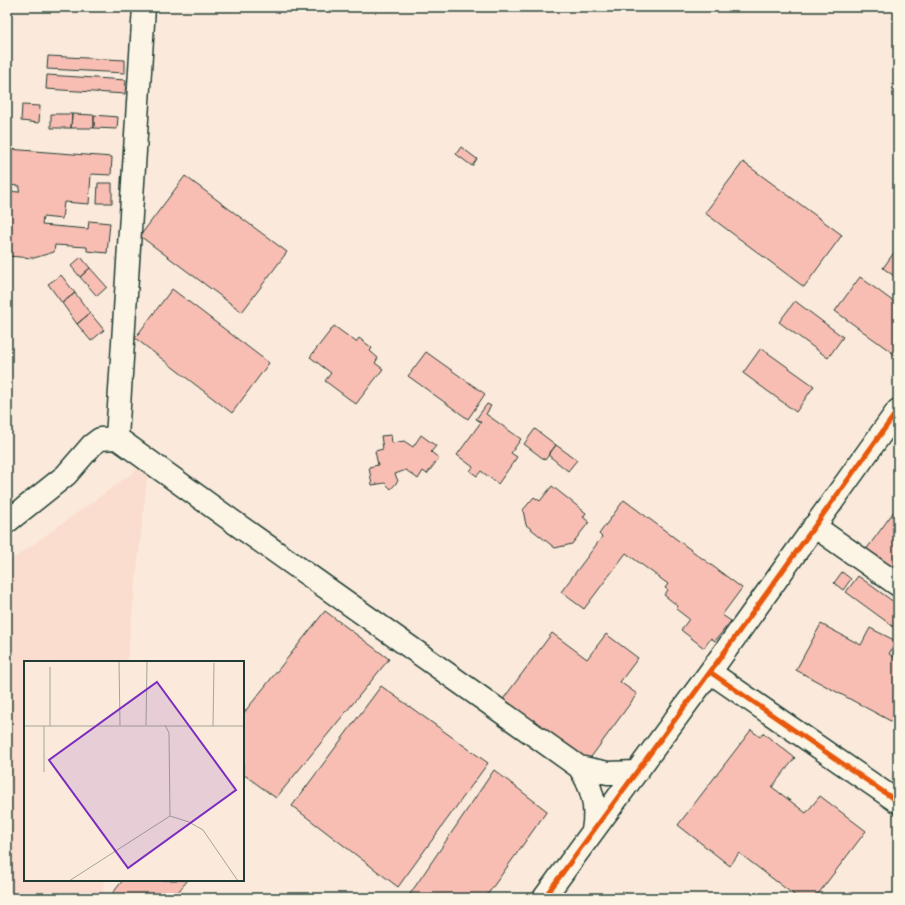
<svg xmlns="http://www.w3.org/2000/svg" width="905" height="905" font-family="Itim,sans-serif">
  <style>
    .built { fill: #faddcf }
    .building { fill: #f9beb3; stroke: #1f3d34 }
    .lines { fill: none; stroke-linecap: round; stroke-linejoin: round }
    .minor-casing { stroke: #1f3d34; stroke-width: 25 }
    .minor { stroke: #fcf5e5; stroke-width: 22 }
    .cycleway-casing { stroke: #fcf5e5; stroke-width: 8 }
    .cycleway { stroke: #e8590c; stroke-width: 5 }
    .inset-road { fill: none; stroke: #a3a598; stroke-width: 1 }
    .view { fill: #7b2cbf; fill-opacity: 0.15; stroke: #7b2cbf; stroke-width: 2 }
    .inset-edge { fill: none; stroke: #1f3d34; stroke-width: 2 }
  </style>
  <rect width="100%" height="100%" fill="#fbeadb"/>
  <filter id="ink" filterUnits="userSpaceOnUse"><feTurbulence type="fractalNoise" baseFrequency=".025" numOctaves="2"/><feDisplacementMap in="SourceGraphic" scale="8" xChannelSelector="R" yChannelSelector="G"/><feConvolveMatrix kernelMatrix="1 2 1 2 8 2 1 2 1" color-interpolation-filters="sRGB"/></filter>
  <g filter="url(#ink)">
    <!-- built -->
    <path class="built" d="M149,461L127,662H25V880H104L102,898H7V563Z"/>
    <!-- building -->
    <path class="building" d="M48,56L125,60V73L47,69Z
      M47,75L126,80L125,94L46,89Z
      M22,105L40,106L39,123L21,121Z
      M51,114H72L71,128H51Z
      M72,114L94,115V128H71Z
      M94,115L118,117L117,129L94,128Z
      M461,147L477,159L472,166L456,154Z
      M8,149L112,157L111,175L91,174L89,204L64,202L62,219L43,217L42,225L88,229L89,221L110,223L107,253L87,251V247L55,245L54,252L34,258L7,256V191L19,192L20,186L7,185Z
      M743,162L842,235L804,287L705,213Z
      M185,176L287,252L242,312L140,236Z
      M98,183H112V203H97Z
      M898,247V279L883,268Z
      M81,257L90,268L80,277L71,266Z
      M90,268L107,287L97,296L80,277Z
      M61,275L75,293L62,303L48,284Z
      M860,277L898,305V357L835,311Z
      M172,289L269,363L232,413L135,338Z
      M75,293L90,313L77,324L62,303Z
      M795,301L843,337L828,358L779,322Z
      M90,313L104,330L91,341L77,324Z
      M334,326L356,342L359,338L372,348L370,351L378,358L375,363L383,369L356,404L325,381L331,373L310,357Z
      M761,348L814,386L796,412L743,373Z
      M426,352L485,394L468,419L408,376Z
      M487,404L491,406L486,414L521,439L511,453L517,457L498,484L481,471L477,476L470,471L473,467L457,455L481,422L476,419Z
      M535,429L556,445L545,460L524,444Z
      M391,435L392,443L404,441L413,447L421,435L436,446L431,452L439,458L427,474L423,471L418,479L406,470L395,474L398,481L391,489L385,483L372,485L369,467L378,465L375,451L383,449L381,436Z
      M556,445L577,460L568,471L548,455Z
      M552,486L586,513L583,517L589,522L572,544L555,548L526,525L523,510L534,497L540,501Z
      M624,500L742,588L722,615L731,621L715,641L711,638L704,648L681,630L689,619L676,609L678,606L664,595L668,590L665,588L668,584L626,553L584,609L561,592L602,537L599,534Z
      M895,510L898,512V579L863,554Z
      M842,572L851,579L843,590L834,583Z
      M858,576L898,605V630L846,592Z
      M325,611L389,659L276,798L243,774V714Z
      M821,624L861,645L870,628L896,641L889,654L898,659V725L796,670Z
      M552,633L587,659L606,634L638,658L620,682L637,694L586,764L501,702Z
      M381,686L488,763L398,887L292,806Z
      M751,730L760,737L763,733L795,758L772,787L806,813L820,796L866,831L815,898H798L739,853L730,866L678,825Z
      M494,770L547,811L485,898H410L408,897Z
      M123,880H188L173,898H109Z
      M622,891L633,898H617Z"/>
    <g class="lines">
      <!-- minor casing -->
      <g class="minor-casing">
        <path id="minor" d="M117,438L144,7
          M7,522L66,475L92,445L100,439L117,438L242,528L579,767L608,773L637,772
          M814,526L898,585
          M710,672L898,802
          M579,767C593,788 597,807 593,831
          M544,898L710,672L898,410"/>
      </g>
      <!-- minor -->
      <use href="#minor" class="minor"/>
      <!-- cycleway casing -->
      <g class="cycleway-casing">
        <path id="cycleway" d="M710,672L898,802
          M544,898L710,672L898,410"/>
      </g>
      <!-- cycleway -->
      <use href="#cycleway" class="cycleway"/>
    </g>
  </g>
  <!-- overview -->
  <g transform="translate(24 661)">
    <rect width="220" height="220" fill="#fbeadb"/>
    <path class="inset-road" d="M95,0L96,64M26,6V65M122,64L123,0M141,64L145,72L146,155L165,161L179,169L214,220M0,65H220M189,65L190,2M20,111V65M45,220L146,155"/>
    <path class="view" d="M133,21L212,129L104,207L25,99Z"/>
    <rect width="220" height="220" class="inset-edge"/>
  </g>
  <!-- margin -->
  <rect width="905" height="905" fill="none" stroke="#fcf5e5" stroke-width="24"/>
  <rect x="12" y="12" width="881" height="881" fill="none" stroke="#1f3d34" stroke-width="1.5" filter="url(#ink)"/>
</svg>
